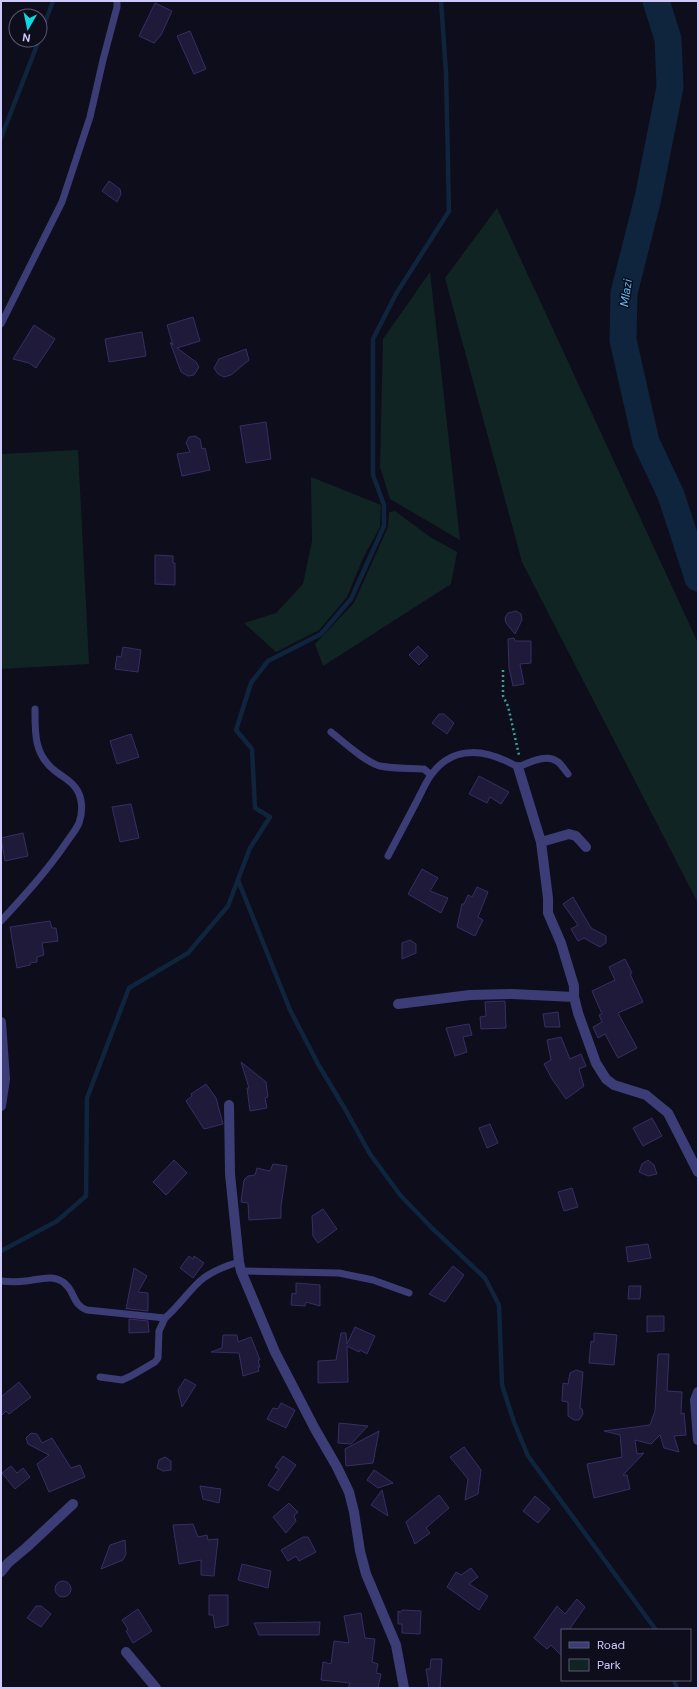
<svg xmlns="http://www.w3.org/2000/svg" width="699" height="1689" font-family="'DM Sans',sans-serif">
  <style>
    .green { fill: #102523 }
    .lines { fill: none; stroke-linecap: round; stroke-linejoin: round }
    .stream { stroke: #0f243d; stroke-width: 4.5 }
    .river { stroke: #0f243d; stroke-width: 27 }
    .building { fill: #1f1a3a; stroke: #362e64 }
    .path { stroke: #37a396; stroke-width: 2.5; stroke-dasharray: 2 3; stroke-linecap: butt }
    .service { stroke: #3c3d76; stroke-width: 7 }
    .minor { stroke: #3c3d76; stroke-width: 10 }
    .tertiary { stroke: #3c3d76; stroke-width: 10 }
    .labels { text-anchor: middle; stroke-width: 3; stroke-linejoin: round; paint-order: stroke }
    .water-label { font-size: 12px; font-style: italic; fill: #62b9f1; stroke: #0e0d1b }
  </style>
  <rect width="100%" height="100%" fill="#0e0d1b"/>
  <!-- green -->
  <path class="green" d="M497,208L698,643V903L522,562L445,278Z
    M430,272L460,540L390,499L380,467L383,339Z
    M78,450L89,664L1,669V454Z
    M311,477L381,505L380,527L363,558L347,597L319,630L276,652L244,623L276,613L303,584L312,541Z
    M395,511L430,537L457,552L451,584L323,666L315,644L354,603L388,527L389,512Z"/>
  <g class="lines">
    <!-- stream -->
    <path class="stream" d="M40,36L53,1
      M1,138L39,40
      M238,880L290,1010L318,1064L345,1109L370,1154L401,1196L432,1228L485,1278L499,1305L502,1385L514,1422L528,1456L656,1630
      M1,1251L57,1221L86,1196L87,1098L129,988L188,953L228,906L250,848L270,817L255,808L252,749L236,730L251,683L268,661L321,634L351,599L384,526V505L373,475V339L396,294L449,211L446,73L441,1
      M674,1680L677,1688"/>
    <!-- river -->
    <path class="river" d="M656,1L668,39L670,87L648,198L624,293L623,340L646,442L671,495L698,578"/>
  </g>
  <!-- building -->
  <path class="building" d="M155,3L172,11L161,35L154,43L139,36Z
    M190,31L206,69L194,74L177,36Z
    M109,181L120,189L121,194L117,202L102,191Z
    M193,317L200,341L177,348L196,362L199,367L194,375L188,376L181,372L170,342L173,345L167,325Z
    M34,325L55,339L36,368L29,363L13,359Z
    M142,332L146,356L109,362L105,339Z
    M246,349L249,360L231,375L224,377L218,374L214,368L219,359Z
    M266,422L271,459L246,463L240,426Z
    M195,436L200,439L202,449L205,448L210,470L182,476L177,454L190,452L186,443L189,437Z
    M155,555L173,556V563H175V585L155,584Z
    M516,611L521,614L522,620L515,634L506,623L505,618L508,613Z
    M514,638L515,641H531V663L520,664L524,684L513,686L509,668L508,639Z
    M418,646L428,656L419,665L409,655Z
    M123,647L141,650L138,672L115,669L117,656L121,657Z
    M439,714H444L454,723L447,734L432,723Z
    M131,734L139,757L117,764L110,741Z
    M479,776L509,792L501,804L490,797L487,803L469,794Z
    M131,804L139,838L120,842L112,807Z
    M23,833L28,856L5,861L1,838Z
    M422,869L438,878L430,891L448,898L441,913L408,894Z
    M477,887L488,892L478,917L483,920L475,936L457,927L462,904H464L468,895L472,897Z
    M573,897L591,928L606,936V943L600,947L584,938L578,941L571,929L578,925L563,904Z
    M50,921L52,928H56L58,941L42,943L44,955L37,957V962L30,963V965L17,968L10,927Z
    M410,940L416,944V953L402,959V943Z
    M625,959L632,973L630,974L643,1002L618,1013L637,1048L618,1058L605,1034L598,1038L593,1027L602,1022L599,1015L602,1014L592,991L615,980L609,967Z
    M505,1001L506,1028L481,1029L480,1017L486,1016L485,1002Z
    M558,1012L560,1027H545L543,1014Z
    M469,1024L472,1035L463,1037L467,1052L455,1056L446,1028Z
    M561,1037L570,1059L581,1054L586,1066L579,1069L584,1086L566,1099L552,1079L544,1064L551,1060L547,1040Z
    M241,1062L266,1082L268,1097L265,1098L267,1108L250,1111L247,1088H249Z
    M206,1084L216,1098L223,1124L204,1129L186,1101L192,1096L191,1094Z
    M652,1118L662,1136L643,1146L633,1128Z
    M490,1124L498,1143L487,1148L479,1128Z
    M174,1160L187,1173L166,1195L153,1182Z
    M648,1160L654,1165L657,1174L648,1176L639,1172L642,1164Z
    M273,1164L287,1166L281,1206V1218L249,1220L248,1203L241,1202L244,1180L248,1176L255,1175L257,1168L270,1171Z
    M572,1188L578,1207L564,1211L558,1192Z
    M323,1209L337,1229L318,1243L313,1236L312,1216Z
    M648,1244L651,1258L628,1262L626,1247Z
    M189,1256L193,1259L194,1256L204,1263L193,1278L180,1268Z
    M453,1266L464,1275L445,1302L429,1294Z
    M134,1268L147,1276L138,1292L148,1293V1311L129,1309V1308L126,1309Z
    M296,1283L320,1285V1306L306,1302L305,1306L291,1305L292,1293L296,1294Z
    M629,1286H641L640,1299H628Z
    M647,1316H664V1331L647,1332Z
    M129,1319L148,1321L149,1332L129,1333Z
    M355,1327L375,1336L367,1354L360,1350L359,1352L347,1346L348,1382L318,1383V1361L336,1360L341,1333H346L347,1344Z
    M594,1333L617,1335L614,1365L589,1363L591,1341L594,1342Z
    M223,1335H237L238,1342L251,1337L260,1360H258L260,1367H258L259,1371L243,1376L239,1353L211,1352L222,1348Z
    M658,1354H669L667,1391L682,1392L681,1414L684,1413L686,1435L674,1436L679,1452L664,1448L660,1435L651,1444L635,1440L637,1454L644,1453L623,1475H627L630,1489L594,1498L587,1464L622,1457L620,1435L604,1431L650,1425L655,1411Z
    M576,1370L583,1372L580,1408L582,1409L583,1414L579,1420H574L568,1416V1402L562,1401L563,1383L568,1384L570,1373Z
    M185,1379L196,1385L182,1407L178,1390Z
    M19,1382L31,1397L9,1414L6,1411L1,1416V1397Z
    M281,1403L295,1410L286,1428L267,1419L273,1408L278,1409Z
    M339,1423L368,1426L351,1444L338,1443Z
    M379,1431L373,1463L346,1466L345,1449Z
    M31,1433L37,1434L42,1443L52,1438L71,1468L80,1465L85,1477L49,1492L37,1464L49,1455L28,1444L26,1438Z
    M464,1447L481,1470L478,1494L465,1500L468,1479L450,1457Z
    M283,1456L296,1465L278,1491L268,1485L279,1469L275,1467Z
    M165,1457L171,1461V1470L163,1471L157,1468L159,1460Z
    M11,1466L17,1473L23,1468L30,1477L15,1489L2,1473Z
    M374,1470L393,1483L378,1488L367,1480Z
    M200,1486L221,1489L219,1503L203,1499Z
    M382,1490L388,1516L371,1505Z
    M439,1495L449,1508L426,1528L430,1533L415,1544L406,1522Z
    M535,1496L550,1509L538,1523L523,1511Z
    M289,1503L298,1512L294,1516L296,1521L286,1533L273,1517Z
    M193,1524L198,1537L207,1535L208,1540L218,1539L214,1576L201,1575V1560L179,1564L173,1525Z
    M303,1537H308L316,1552L299,1561L296,1556L288,1561L281,1550Z
    M125,1540L126,1554L123,1560L101,1569L110,1545Z
    M242,1564L271,1571L268,1588L238,1580Z
    M471,1568L478,1577L469,1584L488,1596L479,1610L447,1587L456,1572L461,1575Z
    M55 1589a8 8 0 1 1 16 0a8 8 0 1 1-16 0Z
    M209,1595H228V1625L215,1628L213,1615H209Z
    M577,1599L585,1607L569,1630H562V1656L551,1645L547,1649L534,1638L557,1606L565,1614Z
    M36,1606H41L51,1614L41,1627L27,1618Z
    M138,1609L152,1631L133,1643L126,1631L128,1629L122,1620Z
    M402,1610L421,1611L420,1634L402,1633V1624H398V1611L401,1612Z
    M361,1613L365,1638L375,1639L372,1662L378,1664L376,1673L381,1674L378,1688H348L350,1683L321,1680L323,1662L331,1664L334,1641L349,1643L344,1616Z
    M320,1622L319,1635H259L254,1623Z
    M431,1659H442L440,1688H429L426,1669H430Z"/>
  <g class="lines">
    <!-- path -->
    <path class="path" d="M503,670V696L508,706L519,755"/>
    <!-- service -->
    <path class="service" d="M1,324L62,202L90,117L103,60L117,7V1
      M331,732C344,742 365,762 380,766C395,769 410,768 424,769L431,775
      M388,856C398,837 408,818 418,799C422,791 426,782 431,775C454,743 488,750 518,767C529,763 546,753 558,762C561,764 565,770 568,774
      M1,921C24,896 47,871 66,843C70,837 76,830 79,823C83,812 83,797 75,787C70,780 61,776 54,770C34,754 35,733 35,709
      M241,1271L339,1273L373,1280L409,1293
      M1,1281C10,1282 18,1282 26,1281C38,1280 52,1274 63,1282C75,1290 72,1305 87,1310L165,1318C178,1307 187,1293 200,1281C210,1272 225,1266 239,1262
      M100,1377L122,1380L131,1376L155,1362L158,1358L159,1331L165,1318"/>
    <!-- minor -->
    <path class="minor" d="M518,767L541,842L548,898V913L561,943L574,986V997L578,1013L596,1063L606,1079L614,1085L646,1095L668,1113L698,1172
      M541,842L569,834L576,836L586,847
      M398,1004L470,995L512,994L574,997
      M229,1105L230,1174L239,1262L241,1271L275,1352L315,1429L337,1467L349,1492L354,1512L360,1551L366,1574L396,1645L404,1688
      M698,1392L695,1400L698,1440
      M1,1572L8,1563L27,1547L73,1504
      M126,1652L156,1688"/>
    <!-- tertiary -->
    <path class="tertiary" d="M1,1022L5,1079L1,1106"/>
  </g>
  <g class="labels">
    <!-- water labels -->
    <g class="water-label">
      <text transform="translate(626 293) rotate(-82)" y="4">Mlazi</text>
    </g>
  </g>
  <!-- border -->
  <rect width="699" height="1689" fill="none" stroke="#cecbfb" stroke-width="4"/>
  <!-- legend -->
  <rect x="561" y="1629" width="130" height="52" fill="#0e0d1b" stroke="#5b5975"/>
  <rect x="569" y="1642" width="20" height="6" fill="#3c3d76" stroke="#5b5975"/>
  <text x="597" y="1649" font-size="12" fill="#cecbfb">Road</text>
  <rect x="569" y="1659" width="20" height="12" fill="#102523" stroke="#5b5975"/>
  <text x="597" y="1669" font-size="12" fill="#cecbfb">Park</text>
  <!-- north arrow -->
  <g transform="translate(28 28) rotate(189)"><circle r="19" fill="#0e0d1b" stroke="#5b5975"/>
  <path d="M0-3L7 15L0 10L-7 15Z" fill="#13d7df"/>
  <text y="-6" font-size="11" font-weight="bold" text-anchor="middle" fill="#cecbfb">N</text>
  </g>
</svg>
